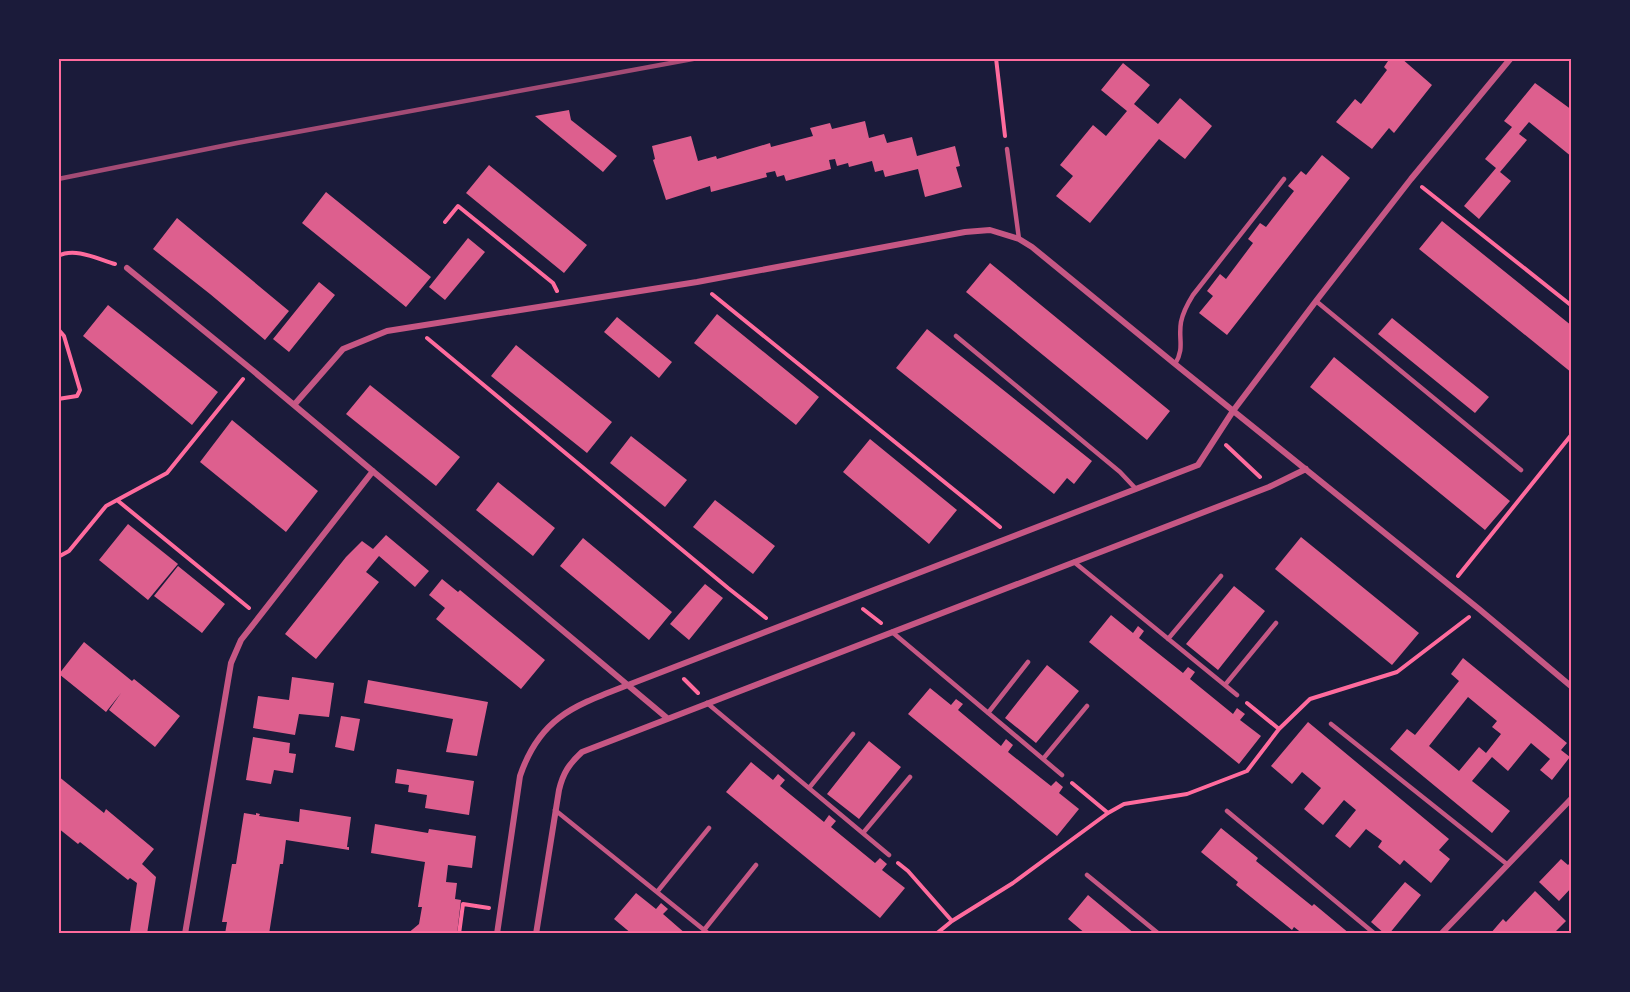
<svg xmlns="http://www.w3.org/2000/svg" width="1630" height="992" font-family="Arial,sans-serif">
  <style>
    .building { fill: #dd5f8e; fill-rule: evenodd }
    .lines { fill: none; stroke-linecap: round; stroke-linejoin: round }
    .path { stroke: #ff6b9d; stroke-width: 4 }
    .service { stroke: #c65784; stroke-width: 4.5 }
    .minor { stroke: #c65784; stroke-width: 6 }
    .rail { stroke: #a44b75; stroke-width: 4.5 }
    .neatline { fill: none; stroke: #ff6b9d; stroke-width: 2 }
  </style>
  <rect width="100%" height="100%" fill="#1b1b3a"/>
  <!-- building -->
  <path class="building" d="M1390,58H1401L1432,85L1394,133L1389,128L1372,149L1336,122L1355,99L1361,104L1387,70L1384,67Z
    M1123,63L1150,85L1134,104L1158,124L1180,98L1212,126L1185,159L1159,139L1090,223L1056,196L1073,176L1060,165L1093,125L1106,136L1127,111L1101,90Z
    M1535,83L1572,110V157L1529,122L1519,134L1527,140L1500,172L1511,181L1479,219L1464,206L1496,168L1485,159L1512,127L1504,121Z
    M569,110L571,120L617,156L603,172L535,116Z
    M865,121L869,138L884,134L887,143L912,137L917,156L955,146L960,166L956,167L962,187L925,197L918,169L885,177L883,170L875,172L872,161L849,167L848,163L837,166L835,159L829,160L831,169L786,181L784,175L777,177L775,171L766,173L767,177L711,192L710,186L666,200L653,160L655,159L652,146L691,136L698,161L716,156L717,159L770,143L771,147L813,136L810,128L830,123L832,129Z
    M1322,155L1350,178L1227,335L1199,313L1213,296L1207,291L1220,274L1226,279L1253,243L1248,239L1260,223L1266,227L1294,191L1288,186L1301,171L1306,175Z
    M489,165L587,245L564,273L466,193Z
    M326,192L431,277L406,307L302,223Z
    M177,218L289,311L265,340L210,294L153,249Z
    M1442,221L1572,326V373L1419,249Z
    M468,238L485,252L445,300L429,287Z
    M990,263L1170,411L1147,440L966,292Z
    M319,282L335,295L289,352L273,339Z
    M108,305L218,392L192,425L83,336Z
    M717,314L819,397L796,425L694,343Z
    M617,317L672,362L659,378L604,332Z
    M1392,318L1489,397L1475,413L1378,334Z
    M927,329L1092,461L1074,484L1067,478L1054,494L896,368Z
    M516,345L612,422L587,453L491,376Z
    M1334,357L1510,501L1485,530L1310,387Z
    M370,385L460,457L436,486L346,414Z
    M232,420L318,491L286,532L200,462Z
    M631,436L687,480L665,507L610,463Z
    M870,439L957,510L929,544L843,472Z
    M498,482L555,528L533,556L476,510Z
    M715,500L775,546L753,574L693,527Z
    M128,524L178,564L148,600L99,560Z
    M386,535L429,571L415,587L379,556L366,572L379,582L316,659L285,634L346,557L362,541L373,549Z
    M1301,537L1419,633L1392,665L1275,569Z
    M583,538L672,612L649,640L560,566Z
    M178,566L225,604L202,633L154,596Z
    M442,579L458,592L460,590L545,660L521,689L436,619L445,608L429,595Z
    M705,584L723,598L689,640L670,624Z
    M1234,586L1265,611L1218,670L1186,644Z
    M1111,615L1133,633L1138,626L1144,631L1139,638L1183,673L1188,667L1195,672L1190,679L1233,714L1237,708L1245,714L1240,720L1261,736L1239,764L1089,642Z
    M84,642L132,681L134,679L180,716L155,747L109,710L121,693L106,712L59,674Z
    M1463,658L1567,743L1561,750L1570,757L1552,780L1540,770L1550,759L1531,743L1508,771L1492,757L1472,781L1510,811L1492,833L1390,749L1407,729L1415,735L1459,681L1451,674ZM1468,697L1497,721L1492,727L1501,734L1486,753L1479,747L1459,771L1429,746Z
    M1047,665L1079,691L1036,743L1005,718Z
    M292,677L334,683L329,717L299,714L295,735L253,728L258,696L289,700Z
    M368,680L488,702L477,756L446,752L453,719L364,703Z
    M930,688L951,705L956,699L963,704L958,710L1001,746L1006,739L1013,745L1008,752L1051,786L1056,781L1063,787L1059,793L1079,809L1057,836L908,714Z
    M341,716L360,719L354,751L335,747Z
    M1308,722L1449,839L1439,850L1450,859L1431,883L1404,860L1400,865L1378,847L1382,841L1366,829L1350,848L1335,836L1356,810L1344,800L1323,825L1304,809L1321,788L1302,772L1292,784L1271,766Z
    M253,737L290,743L289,753L296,754L293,773L274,770L271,784L246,780Z
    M869,741L901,767L859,819L827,794Z
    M751,762L773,780L778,774L785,780L780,786L824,822L829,815L836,821L831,827L875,863L880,858L887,864L882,870L905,888L880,918L726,792Z
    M397,769L474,781L469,815L425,808L427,795L408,792L409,785L395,783Z
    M58,776L104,813L106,809L154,849L142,864L156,877L147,934L130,931L137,883L130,878L128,880L80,842L78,844L58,828Z
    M300,809L351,817L347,847H349V850L286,840L283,864H280L269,934H225L227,922H222L232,864H236L244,813L256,815V813L260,814L259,816L299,822Z
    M375,824L428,833L429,829L476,836L472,868L448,865L446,882L457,883L455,899L461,900L457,934H407L419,924L422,907H418L425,862L371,853Z
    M1221,828L1258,858L1256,861L1312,906L1314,904L1350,934H1303L1294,927L1292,930L1236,885L1238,882L1201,852Z
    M1561,859L1568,865L1572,861V887L1559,901L1539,882Z
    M1405,882L1421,895L1389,934H1385L1371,922Z
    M1535,891L1566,921L1553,934H1490L1503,919L1506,922Z
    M636,893L656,909L661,903L668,909L663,914L686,934H632L614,919Z
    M1088,895L1106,910L1135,934H1086L1068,919Z"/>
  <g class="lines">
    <!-- path -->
    <path class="path" d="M996,58L1005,136
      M1422,187L1572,306
      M445,222L458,206L553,283L557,291
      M58,256C75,247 98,259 115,264
      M712,294L1000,527
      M58,329L64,336L80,390L77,396L58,399
      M427,338L728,588L766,618
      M1226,445L1260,477
      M117,500L249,608
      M58,557L69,551L106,506L167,473L243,379
      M1458,576L1572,434
      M863,609L881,623
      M684,679L698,693
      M1247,703L1279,729
      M1072,783L1108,813
      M898,863L908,871L952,921
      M459,934L463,904L489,908
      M936,934L952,921L1013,883L1108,813L1124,804L1187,794L1247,771L1279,729L1310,699L1397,672L1469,617"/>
    <!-- service -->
    <path class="service" d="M1007,149L1019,239
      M1316,301L1521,470
      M956,336L1120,472L1136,489
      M1175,364C1185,348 1178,339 1181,322C1183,312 1188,303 1193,295L1284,179
      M1074,562L1237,695
      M892,632L1062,775
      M1168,639L1221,576
      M1225,685L1276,623
      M707,703L889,855
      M988,713L1028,662
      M1331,724L1508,865
      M1043,759L1087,706
      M809,788L853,734
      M555,810L709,934
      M1227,811L1375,934
      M863,833L910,777
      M1087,875L1159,934
      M657,892L709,828
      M704,930L756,865"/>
    <!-- minor -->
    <path class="minor" d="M127,268L251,369L667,718
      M294,405L343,349L387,331L697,282L965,232L990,230L1019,239L1032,247L1175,364L1479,609L1572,687
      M185,934L231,663L241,640L373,471
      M497,934L520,776C540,717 574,706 628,685L1198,465L1233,411L1316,301L1411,179L1511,58
      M536,934L559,790C563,773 569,764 582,752L1269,487L1306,469
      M1441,934L1572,798"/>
    <!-- rail -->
    <path class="rail" d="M58,179L237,143L698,58"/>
  </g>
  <!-- border -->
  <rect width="1630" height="992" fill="none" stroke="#1b1b3a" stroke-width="120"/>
  <rect x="60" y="60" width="1510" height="872" class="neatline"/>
</svg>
